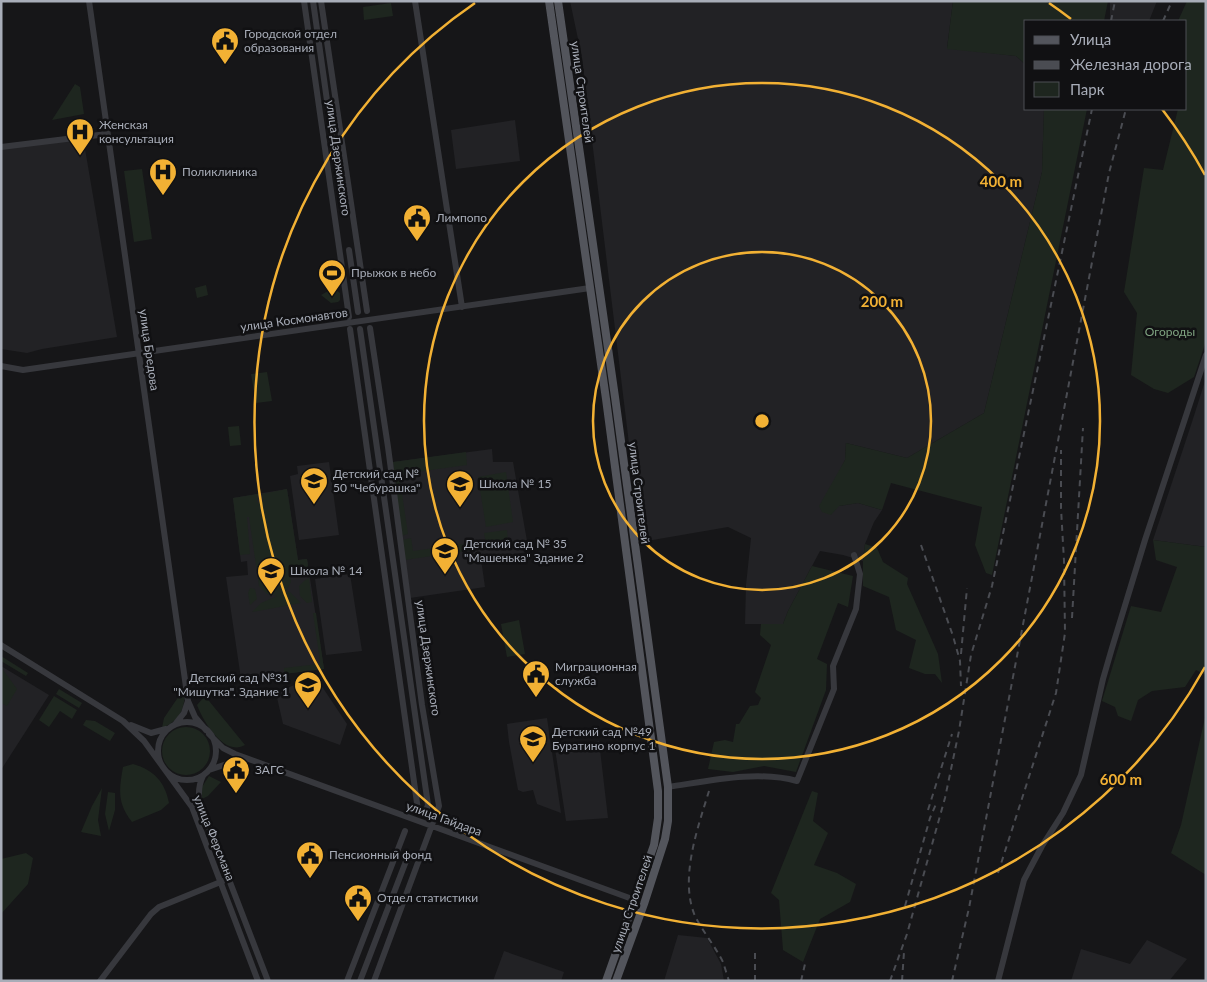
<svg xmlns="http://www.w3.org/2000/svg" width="1207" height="982" font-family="Lato,sans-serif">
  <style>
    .built { fill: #222225 }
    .green { fill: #1e261f }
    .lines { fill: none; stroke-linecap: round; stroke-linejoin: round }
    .minor { stroke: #37383d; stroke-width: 6 }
    .major { stroke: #53555c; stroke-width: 8 }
    .rail { stroke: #4a4c52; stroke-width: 2; stroke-dasharray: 6 5; stroke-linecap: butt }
    .ring { fill: none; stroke: #f2b134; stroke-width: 2.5 }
    .labels { text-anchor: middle; stroke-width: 5; stroke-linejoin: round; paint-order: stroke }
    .poi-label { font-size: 12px; fill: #a8adb8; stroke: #111113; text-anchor: start }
    .street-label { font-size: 12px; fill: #a8adb8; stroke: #111113 }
    .park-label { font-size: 12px; fill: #7fa381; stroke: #111113 }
    .centre { fill: #f2b134; stroke: #111113; stroke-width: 2.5 }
    .ring-label { font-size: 15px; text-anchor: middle; font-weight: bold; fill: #f2b134; stroke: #111113; stroke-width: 5; stroke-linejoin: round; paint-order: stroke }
  </style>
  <rect width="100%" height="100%" fill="#161618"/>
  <!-- built -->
  <path class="built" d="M570,1H953L947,48L1016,56L1026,65V109H1044L1042,172L984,413L907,458L846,443L845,460L837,477L839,506L858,503L882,510L874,522L865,544L863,561L843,555L820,551L788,611L783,624H745L746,585L751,538L728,527L641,542L582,58Z
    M1110,1H1157L1149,21H1110Z
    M515,120L520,161L456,169L451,130Z
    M83,137L117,337L42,349L27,353L1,349V147Z
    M1206,378V547L1153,540L1192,422Z
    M492,449L493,462H513L529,552L481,559L485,587L410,598L393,462Z
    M329,462L339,535L299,540L290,476L298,474L297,466Z
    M287,489L298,560L307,559L324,669L241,679L226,577L248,575L247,561L241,562L233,498Z
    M350,574L362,651L326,655L315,579Z
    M1,666L49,695L1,770Z
    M315,676L347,724L340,745L283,724L276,693Z
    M547,718L561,813L537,804L533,790L523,792L518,790L509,742L507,724Z
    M599,741L608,818L566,821L555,749Z
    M678,935L707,938L721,964L724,981H664Z
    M1147,940L1187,959L1169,981H1071L1081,949L1130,964Z
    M504,951L564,972L561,981H493Z"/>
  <!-- green -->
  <path class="green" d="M953,1H1108L1104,21H1026V65L1016,56L947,49Z
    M1187,1H1206V341L1194,377L1168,393L1154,389L1131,375L1137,313L1124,292L1144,168L1163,170L1178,109H1186V21H1178Z
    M391,3L393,16L364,20L363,7Z
    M75,84L80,87L84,114L52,120Z
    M1044,109H1087L992,575L986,573L975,545L982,507L891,483L882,510L858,503L839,506L831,515L822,512L819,506L845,460L846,443L907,458L984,413L1042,172Z
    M142,169L152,239L134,242L124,171Z
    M206,285L208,295L197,298L195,288Z
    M332,289H335L340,293V300L338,302L331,303L321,295Z
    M267,372L272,401L256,403L251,374Z
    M239,426L241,445L230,446L228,427Z
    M466,452L467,465L395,475L393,462Z
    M506,472L513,522L486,527L478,477Z
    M393,480H400L408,534L401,536Z
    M287,489L298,560L307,559L309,573L301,572L289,565L291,582L285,593L289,591L301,603L252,612L261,603L277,596L267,594L259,586L249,517H247L250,554L240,555L233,498L258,494L257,503L263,501L262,494Z
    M507,530L508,542L486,544L484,533Z
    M411,538L413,551L478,542L479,549L405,560L402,540Z
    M1153,540L1206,547V675L1196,670L1185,687L1152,691L1138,700L1131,721L1118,716L1115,707L1102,701L1131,606L1161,612L1177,567L1156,560Z
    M865,544L877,548L883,562L908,578L907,584L938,654L942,683L935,674H925L909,668L916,640L896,630L889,597L863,586V561Z
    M812,566L853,576L848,607L838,603L817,659L827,664L826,690L796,772L764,766L733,772L708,769L714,742L725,740L733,742L736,724H739L750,706L758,705L761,698L755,692L771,645L760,635L761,624H783L788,611Z
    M309,578L312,602L307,603L300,596L299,586L304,581Z
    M250,588L255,589L257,599L250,605L248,593Z
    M313,613H316L324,669L284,674V668L319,664L320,661Z
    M519,620L525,654L507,657L501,624Z
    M1,656L28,673L26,676L1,661Z
    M1,667L17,689L7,706L1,703Z
    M59,689L82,703L79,708L56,694Z
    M181,693H185C184,711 179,721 162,728L164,718Z
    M54,696L77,710L72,719L60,711L49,727L39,720Z
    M205,696L245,745C224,757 203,721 197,705Z
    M1206,713V875L1171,853L1181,825Z
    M86,720L95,721L115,733L110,741L83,725Z
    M162 751a24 24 0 1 1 48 0a24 24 0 1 1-48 0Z
    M133,764C154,770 165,782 169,803L161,810L132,822C117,803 119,790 123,767Z
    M209,776L221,782L208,796L202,799V787Z
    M102,788L98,820L101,836L81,832L92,806Z
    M812,791L818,793L813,821L828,833L814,865L837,873L856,884L850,902L820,919L803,962L783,950L779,900L771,893Z
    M108,792L115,793V810L109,831L105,814Z
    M26,853L33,858L28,884L1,914V859Z"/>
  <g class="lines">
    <!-- minor -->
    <path class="minor" d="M89,1L188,701L195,717L206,730
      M304,1L349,317
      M313,1L340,193
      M321,1L367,311
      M415,1L462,307
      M1,147L107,134
      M349,250L358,312
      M370,328L388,447L422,705L439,806L374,981
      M350,329L418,810
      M360,329L428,805L425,813
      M1,366L23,370L590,288
      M1,645L123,721L144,741L192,807L258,981
      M158 751a29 29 0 1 1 58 0a29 29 0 1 1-58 0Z
      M176,723L184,713L188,701
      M131,725L151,733L166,729
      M209,734L223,748L235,754L635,900
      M209,770L245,758
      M203,776C198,786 198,794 200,804L268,981
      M668,787C709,781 757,770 797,781L834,689L833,666L856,609L860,574L854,555
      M100,981L151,914L159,907L223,881
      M347,981L405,831
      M360,981L408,856
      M998,981L1024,880L1042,846L1063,813L1081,775L1103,679L1112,648L1145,540L1206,355"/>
    <!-- major -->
    <path class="major" d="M549,1L606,399L658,791V818L654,845L606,981
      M558,1L615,397L668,787V821L665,839L644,904L616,981"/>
    <!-- rail -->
    <path class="rail" d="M1111,21L1115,1
      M1163,21L1172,1
      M921,545L953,636L960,661L961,686
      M1072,618L1083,428
      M961,654L967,588
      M709,791C698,827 679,879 695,916C703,932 715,946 723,962C725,968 727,975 729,981
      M928,810L952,734
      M998,873L1056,693L1065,633L1064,561L1061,508V450
      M905,906L930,818L936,804
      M755,981V950
      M801,981L805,964
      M890,981L907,934L945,798L959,731L971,655L992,586L1092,109
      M902,981L904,952
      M952,981L969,908L1109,173L1126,109"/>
  </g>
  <!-- distance rings -->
  <g class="ring">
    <circle cx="762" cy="421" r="169"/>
    <circle cx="762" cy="421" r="338"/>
    <path d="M1205 667A507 507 0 1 1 475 3M1049 3A507 507 0 0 1 1071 19M1162 109A507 507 0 0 1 1205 175"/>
  </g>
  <!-- icons -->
  <defs>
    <g id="civic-pin" transform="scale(1.4375)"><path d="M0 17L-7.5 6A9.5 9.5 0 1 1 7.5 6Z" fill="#f2b134" stroke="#111113"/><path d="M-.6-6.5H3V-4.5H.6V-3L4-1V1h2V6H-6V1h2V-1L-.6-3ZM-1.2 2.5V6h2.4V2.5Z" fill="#111"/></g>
    <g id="hospital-pin" transform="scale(1.4375)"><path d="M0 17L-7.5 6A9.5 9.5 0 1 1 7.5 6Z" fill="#f2b134" stroke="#111113"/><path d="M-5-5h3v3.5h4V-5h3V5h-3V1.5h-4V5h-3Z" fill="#111"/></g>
    <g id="stadium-pin" transform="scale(1.4375)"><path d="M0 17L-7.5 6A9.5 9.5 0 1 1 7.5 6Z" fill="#f2b134" stroke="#111113"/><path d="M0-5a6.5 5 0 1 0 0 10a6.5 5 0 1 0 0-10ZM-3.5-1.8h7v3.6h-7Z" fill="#111"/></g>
    <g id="school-pin" transform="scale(1.4375)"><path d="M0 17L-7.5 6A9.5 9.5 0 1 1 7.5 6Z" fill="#f2b134" stroke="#111113"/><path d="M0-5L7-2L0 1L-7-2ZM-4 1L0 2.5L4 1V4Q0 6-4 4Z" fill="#111"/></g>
  </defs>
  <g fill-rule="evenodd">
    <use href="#civic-pin" x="225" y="41"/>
    <use href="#hospital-pin" x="80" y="132"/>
    <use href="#hospital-pin" x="163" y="172"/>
    <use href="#civic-pin" x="417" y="218"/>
    <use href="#stadium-pin" x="332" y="273"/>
    <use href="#school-pin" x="314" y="481"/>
    <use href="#school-pin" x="460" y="484"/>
    <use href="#school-pin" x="445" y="551"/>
    <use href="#school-pin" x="271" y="571"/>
    <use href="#civic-pin" x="536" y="674"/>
    <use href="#school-pin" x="308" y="685"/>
    <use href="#school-pin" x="533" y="739"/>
    <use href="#civic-pin" x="236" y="770"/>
    <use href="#civic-pin" x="310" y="855"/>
    <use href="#civic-pin" x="358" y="898"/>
  </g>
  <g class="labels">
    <!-- poi labels -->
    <g class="poi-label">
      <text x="244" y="38">Городской отдел<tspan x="244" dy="14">образования</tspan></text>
      <text x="99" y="129">Женская<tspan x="99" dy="14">консультация</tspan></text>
      <text x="182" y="176">Поликлиника</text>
      <text x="436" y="222">Лимпопо</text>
      <text x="351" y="277">Прыжок в небо</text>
      <text x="333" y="478">Детский сад №<tspan x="333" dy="14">50 "Чебурашка"</tspan></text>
      <text x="479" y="488">Школа № 15</text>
      <text x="464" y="548">Детский сад № 35<tspan x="464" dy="14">"Машенька" Здание 2</tspan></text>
      <text x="290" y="575">Школа № 14</text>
      <text x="555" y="671">Миграционная<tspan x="555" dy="14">служба</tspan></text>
      <text x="289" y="682" text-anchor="end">Детский сад №31<tspan x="289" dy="14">"Мишутка". Здание 1</tspan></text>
      <text x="552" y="736">Детский сад №49<tspan x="552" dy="14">Буратино корпус 1</tspan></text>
      <text x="255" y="774">ЗАГС</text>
      <text x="329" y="859">Пенсионный фонд</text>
      <text x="377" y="902">Отдел статистики</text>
    </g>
    <!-- street labels -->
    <g class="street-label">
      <text transform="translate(582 92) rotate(82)" y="4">улица Строителей</text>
      <text transform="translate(338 158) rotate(82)" y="4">улица Дзержинского</text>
      <text transform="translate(294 320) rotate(-8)" y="4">улица Космонавтов</text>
      <text transform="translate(149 350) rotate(82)" y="4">улица Бредова</text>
      <text transform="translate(639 493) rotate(83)" y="4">улица Строителей</text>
      <text transform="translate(428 658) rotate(82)" y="4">улица Дзержинского</text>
      <text transform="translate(444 819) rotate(20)" y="4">улица Гайдара</text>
      <text transform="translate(214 838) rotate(68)" y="4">улица Ферсмана</text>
      <text transform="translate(632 904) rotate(-71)" y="4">улица Строителей</text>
    </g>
    <!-- park labels -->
    <g class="park-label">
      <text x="1170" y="336">Огороды</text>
    </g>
  </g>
  <circle cx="762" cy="421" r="8" class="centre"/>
  <g class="ring-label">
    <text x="1001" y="187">400 m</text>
    <text x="882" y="307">200 m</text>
    <text x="1121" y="785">600 m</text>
  </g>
  <!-- border -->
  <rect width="1207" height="982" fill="none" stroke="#a8adb8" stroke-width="5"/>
  <!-- legend -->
  <rect x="1024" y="20" width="162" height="90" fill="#111113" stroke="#4d4f55"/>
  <rect x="1034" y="36" width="25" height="8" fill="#53555c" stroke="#4d4f55"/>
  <text x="1070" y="45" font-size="15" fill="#a8adb8">Улица</text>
  <rect x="1034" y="61" width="25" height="8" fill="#4a4c52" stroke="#4d4f55"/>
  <text x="1070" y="70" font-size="15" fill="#a8adb8">Железная дорога</text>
  <rect x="1034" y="82" width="25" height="15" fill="#1e261f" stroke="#4d4f55"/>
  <text x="1070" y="95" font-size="15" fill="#a8adb8">Парк</text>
</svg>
